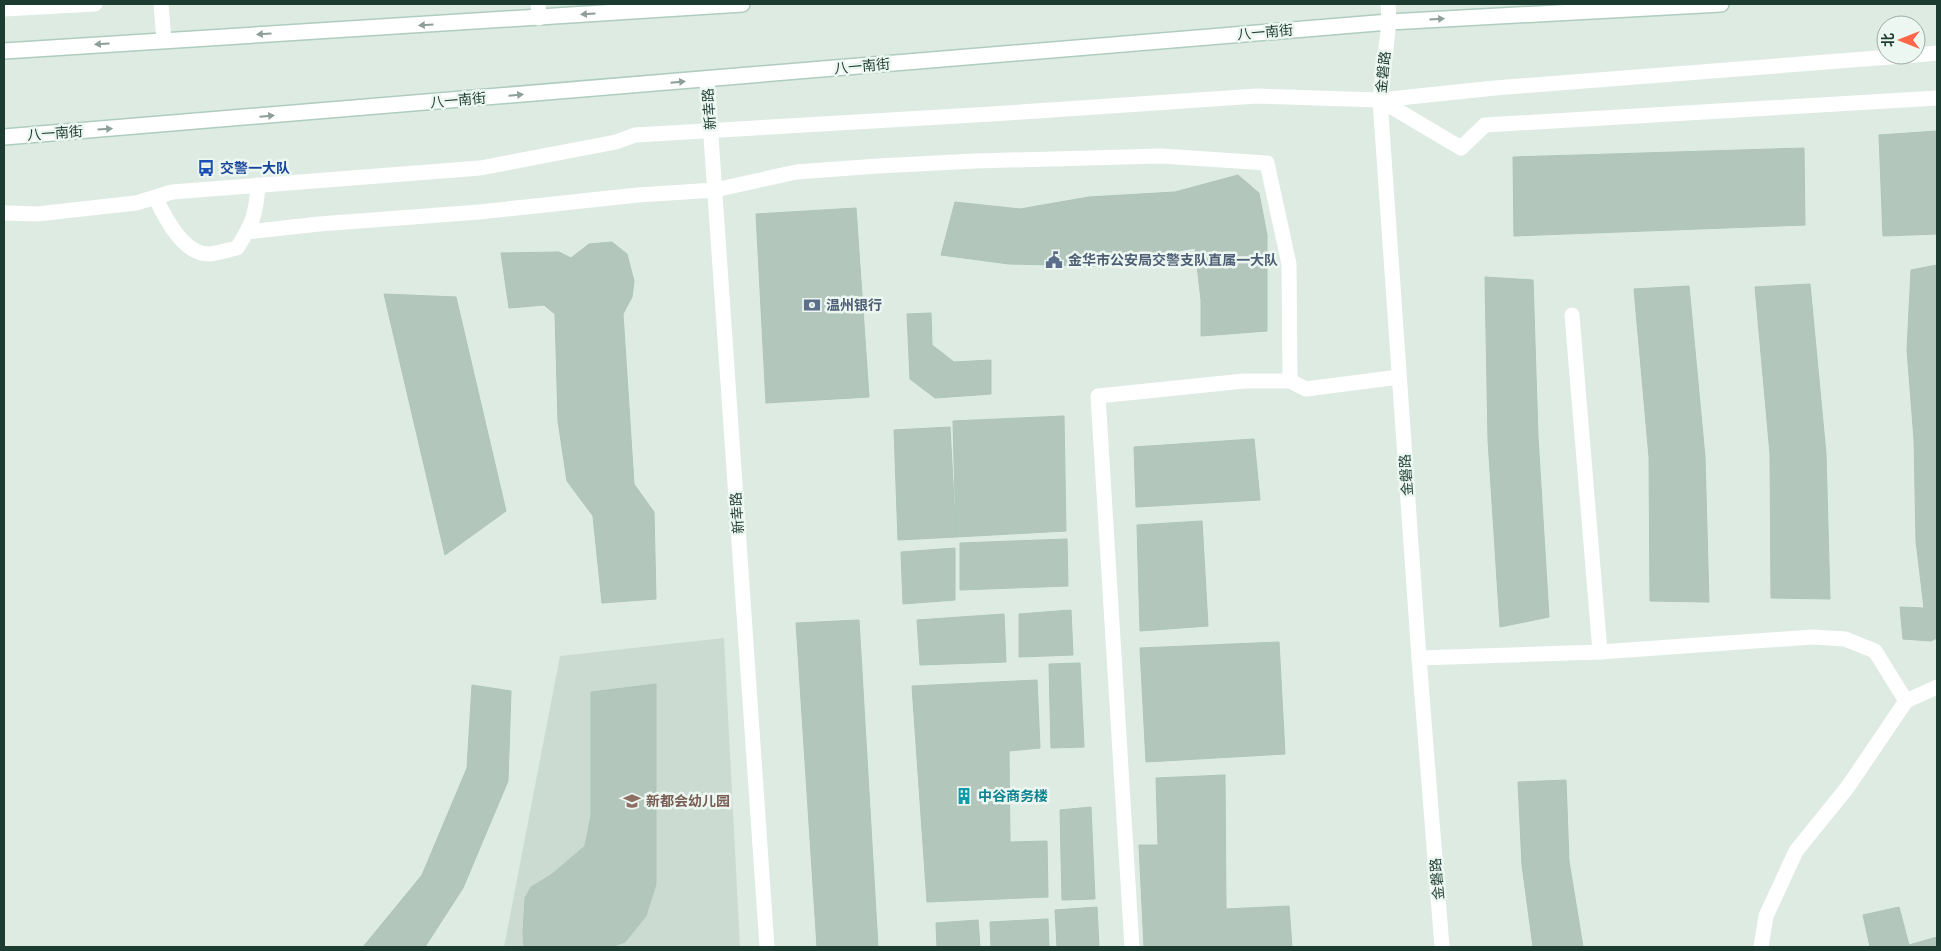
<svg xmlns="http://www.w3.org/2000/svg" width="1941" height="951" font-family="Arial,'Noto Sans SC',sans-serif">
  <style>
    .built { fill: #cbdbd2 }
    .building { fill: #b2c6bc; stroke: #afc5ba }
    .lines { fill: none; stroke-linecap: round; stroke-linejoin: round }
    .secondary-casing { stroke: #afccbf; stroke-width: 18 }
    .service { stroke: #fff; stroke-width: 15 }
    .minor { stroke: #fff; stroke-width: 15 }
    .tertiary { stroke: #fff; stroke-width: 15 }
    .secondary { stroke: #fff; stroke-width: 15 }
    .oneway { fill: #8e9e98 }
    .labels { text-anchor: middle; stroke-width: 5; stroke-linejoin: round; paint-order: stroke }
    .street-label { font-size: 14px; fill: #1d3c31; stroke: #edf7f2 }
    .transit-label { font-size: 14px; font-weight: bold; fill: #164399; stroke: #edf7f2; text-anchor: start }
    .service-label { font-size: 14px; font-weight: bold; fill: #4e5e75; stroke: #edf7f2; text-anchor: start }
    .culture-label { font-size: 14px; font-weight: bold; fill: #0d838f; stroke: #edf7f2; text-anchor: start }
    .education-label { font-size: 14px; font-weight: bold; fill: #785e54; stroke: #edf7f2; text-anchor: start }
  </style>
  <rect width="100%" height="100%" fill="#ddebe3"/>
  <!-- built -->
  <path class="built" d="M724,638L740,947H504L560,656Z"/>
  <!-- building -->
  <path class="building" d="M1937,131V234L1883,236L1879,135Z
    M1804,148L1805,225L1514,236L1513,157Z
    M1238,175L1259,193L1267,235V331L1201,336V300L1195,248L1095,266L1009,264L941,255L955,202L1020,209L1089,197L1175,192Z
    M856,208L869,397L766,403L756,214Z
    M612,242L627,254L634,281L632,297L623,314L634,484L654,512L656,599L602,603L593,516L567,481L558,421L555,314L544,305L509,308L501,253L559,252L571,258L589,244Z
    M1937,265V638L1931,641L1903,639L1900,607L1924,608L1916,541L1914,439L1907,350L1911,270Z
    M1485,277L1533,280L1538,437L1549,617L1500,627L1488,440Z
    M1810,284L1826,454L1830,599L1771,598L1770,454L1755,287Z
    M1689,286L1705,457L1709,602L1650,601L1649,457L1634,289Z
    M384,294L456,297L506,511L445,555Z
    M931,313L932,345L954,362L991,360V394L935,398L910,379L907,314Z
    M1064,416L1066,531L956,537L953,421Z
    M950,427L956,537L898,540L894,430Z
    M1254,439L1260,500L1136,507L1134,447Z
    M1202,521L1208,626L1140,631L1137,525Z
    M1067,539L1068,586L960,590V543Z
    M955,548V600L903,604L901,552Z
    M1071,610L1073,655L1019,657V614Z
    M1004,614L1006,662L920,665L917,620Z
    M859,620L878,947H817L796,623Z
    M1279,642L1285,754L1146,762L1140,648Z
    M1080,663L1084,747L1051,748L1049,664Z
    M1037,680L1040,748L1009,751L1010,842L1047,841L1048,897L927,902L912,686Z
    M656,684V884L646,916L625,942L611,947H524L523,933L525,898L531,887L551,875L585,846L591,816V692Z
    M472,685L511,691L508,781L463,888L425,947H363L422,875L467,768Z
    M1225,775L1226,909L1289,906L1292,947H1144L1139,845H1158L1156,778Z
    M1566,780L1569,861L1583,947H1533L1522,865L1518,782Z
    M1091,807L1095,899L1062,900L1060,810Z
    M1097,907L1099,947H1057L1055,910Z
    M1899,907L1909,945L1937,937V947H1870L1863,915Z
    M1048,919L1049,947H991L990,922Z
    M978,920L980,947H937L936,923Z"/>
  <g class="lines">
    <!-- secondary casing -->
    <g class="secondary-casing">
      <path id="secondary" d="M4,51L742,4
        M4,137L1389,22L1721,4"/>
    </g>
    <!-- service -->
    <path class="service" d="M4,9L95,4
      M1916,55L1937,53
      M1380,100L1461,148L1485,125L1937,98
      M155,197C165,217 183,255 210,254C218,253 228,250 237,248C253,223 256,214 258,185
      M4,213L37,214L136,203L172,192L480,168L616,142L635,135L992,114L1257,96L1380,100L1495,88L1916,55
      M247,232L319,224L479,212L638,195L715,190L796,172L878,166L975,161L1161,156L1267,163L1289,264L1290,381L1306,389L1399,377
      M1572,315L1600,652
      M1132,947L1098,396L1244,381H1290"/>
    <!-- minor -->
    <path class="minor" d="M538,4L539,18
      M707,79L767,947
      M1419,658L1600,652L1813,637L1845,639L1875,651L1906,701
      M1761,947L1766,916L1796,851L1847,788L1906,701L1937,687"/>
    <!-- tertiary -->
    <path class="tertiary" d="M161,4L164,40
      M1388,4L1389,22L1380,100L1419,658L1442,947"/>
    <!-- secondary -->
    <use href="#secondary" class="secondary"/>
  </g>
  <!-- one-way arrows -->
  <defs><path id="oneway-solid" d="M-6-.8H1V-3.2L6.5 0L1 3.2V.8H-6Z" transform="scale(1.25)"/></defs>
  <g class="oneway">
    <use href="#oneway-solid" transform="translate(588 14) rotate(176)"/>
    <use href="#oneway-solid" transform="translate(1437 19) rotate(-3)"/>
    <use href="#oneway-solid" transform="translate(426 25) rotate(177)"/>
    <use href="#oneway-solid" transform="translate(264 34) rotate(177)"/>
    <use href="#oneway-solid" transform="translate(102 44) rotate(176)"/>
    <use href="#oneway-solid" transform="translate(678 82) rotate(-5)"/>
    <use href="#oneway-solid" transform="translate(516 95) rotate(-5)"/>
    <use href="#oneway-solid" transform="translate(267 116) rotate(-5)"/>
    <use href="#oneway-solid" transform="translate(105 129) rotate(-4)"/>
  </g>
  <!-- icons -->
  <defs>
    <g id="bus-bare" transform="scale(1.35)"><path d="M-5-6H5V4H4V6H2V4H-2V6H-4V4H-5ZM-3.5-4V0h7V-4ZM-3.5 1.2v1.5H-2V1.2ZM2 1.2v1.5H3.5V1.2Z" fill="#1a4fb4" stroke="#edf7f2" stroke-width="2.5" paint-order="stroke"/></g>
    <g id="civic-bare" transform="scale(1.35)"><path d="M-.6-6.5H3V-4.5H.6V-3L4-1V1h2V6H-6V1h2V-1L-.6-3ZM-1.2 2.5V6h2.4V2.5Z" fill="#5c6f8a" stroke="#edf7f2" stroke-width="2.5" paint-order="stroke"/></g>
    <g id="bank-bare" transform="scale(1.35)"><path d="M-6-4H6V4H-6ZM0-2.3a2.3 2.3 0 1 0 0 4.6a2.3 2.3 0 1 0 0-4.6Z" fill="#5c6f8a" stroke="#edf7f2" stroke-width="2.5" paint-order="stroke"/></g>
    <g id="building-bare" transform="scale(1.35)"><path d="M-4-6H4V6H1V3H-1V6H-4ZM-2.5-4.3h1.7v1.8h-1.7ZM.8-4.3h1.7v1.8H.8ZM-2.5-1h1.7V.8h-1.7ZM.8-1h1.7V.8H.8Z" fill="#0f9aa8" stroke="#edf7f2" stroke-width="2.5" paint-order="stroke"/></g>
    <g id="school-bare" transform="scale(1.35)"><path d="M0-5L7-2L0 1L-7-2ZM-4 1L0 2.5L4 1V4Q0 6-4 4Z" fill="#8d6e63" stroke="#edf7f2" stroke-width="2.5" paint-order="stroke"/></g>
  </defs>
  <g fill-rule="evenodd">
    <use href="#bus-bare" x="206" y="168"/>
    <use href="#civic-bare" x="1054" y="260"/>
    <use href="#bank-bare" x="812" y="305"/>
    <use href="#building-bare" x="964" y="796"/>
    <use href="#school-bare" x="632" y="801"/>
  </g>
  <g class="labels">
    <!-- street labels -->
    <g class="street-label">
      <text transform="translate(1265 32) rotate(-5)" y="5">八一南街</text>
      <text transform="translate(862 66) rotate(-5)" y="5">八一南街</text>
      <text transform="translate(1383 72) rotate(-84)" y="5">金磐路</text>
      <text transform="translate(458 100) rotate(-5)" y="5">八一南街</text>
      <text transform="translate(709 109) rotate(-94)" y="5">新幸路</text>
      <text transform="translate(55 133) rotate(-4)" y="5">八一南街</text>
      <text transform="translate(1406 475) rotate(-94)" y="5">金磐路</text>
      <text transform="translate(737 513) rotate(-94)" y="5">新幸路</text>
      <text transform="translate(1437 879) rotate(-95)" y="5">金磐路</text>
    </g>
    <!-- transit labels -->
    <g class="transit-label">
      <text x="220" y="173">交警一大队</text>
    </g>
    <!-- service labels -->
    <g class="service-label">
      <text x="1068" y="265">金华市公安局交警支队直属一大队</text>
      <text x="826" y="310">温州银行</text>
    </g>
    <!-- culture labels -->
    <g class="culture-label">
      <text x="978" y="801">中谷商务楼</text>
    </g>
    <!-- education labels -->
    <g class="education-label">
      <text x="646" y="806">新都会幼儿园</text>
    </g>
  </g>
  <!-- border -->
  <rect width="1941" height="951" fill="none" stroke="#1d3c31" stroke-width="10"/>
  <!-- north arrow -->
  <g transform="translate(1901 40) rotate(270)"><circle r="24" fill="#edf7f2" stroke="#9aaca5"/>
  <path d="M0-4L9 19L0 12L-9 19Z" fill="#ff6547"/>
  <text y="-8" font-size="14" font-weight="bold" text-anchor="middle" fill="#1d3c31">北</text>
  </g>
</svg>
